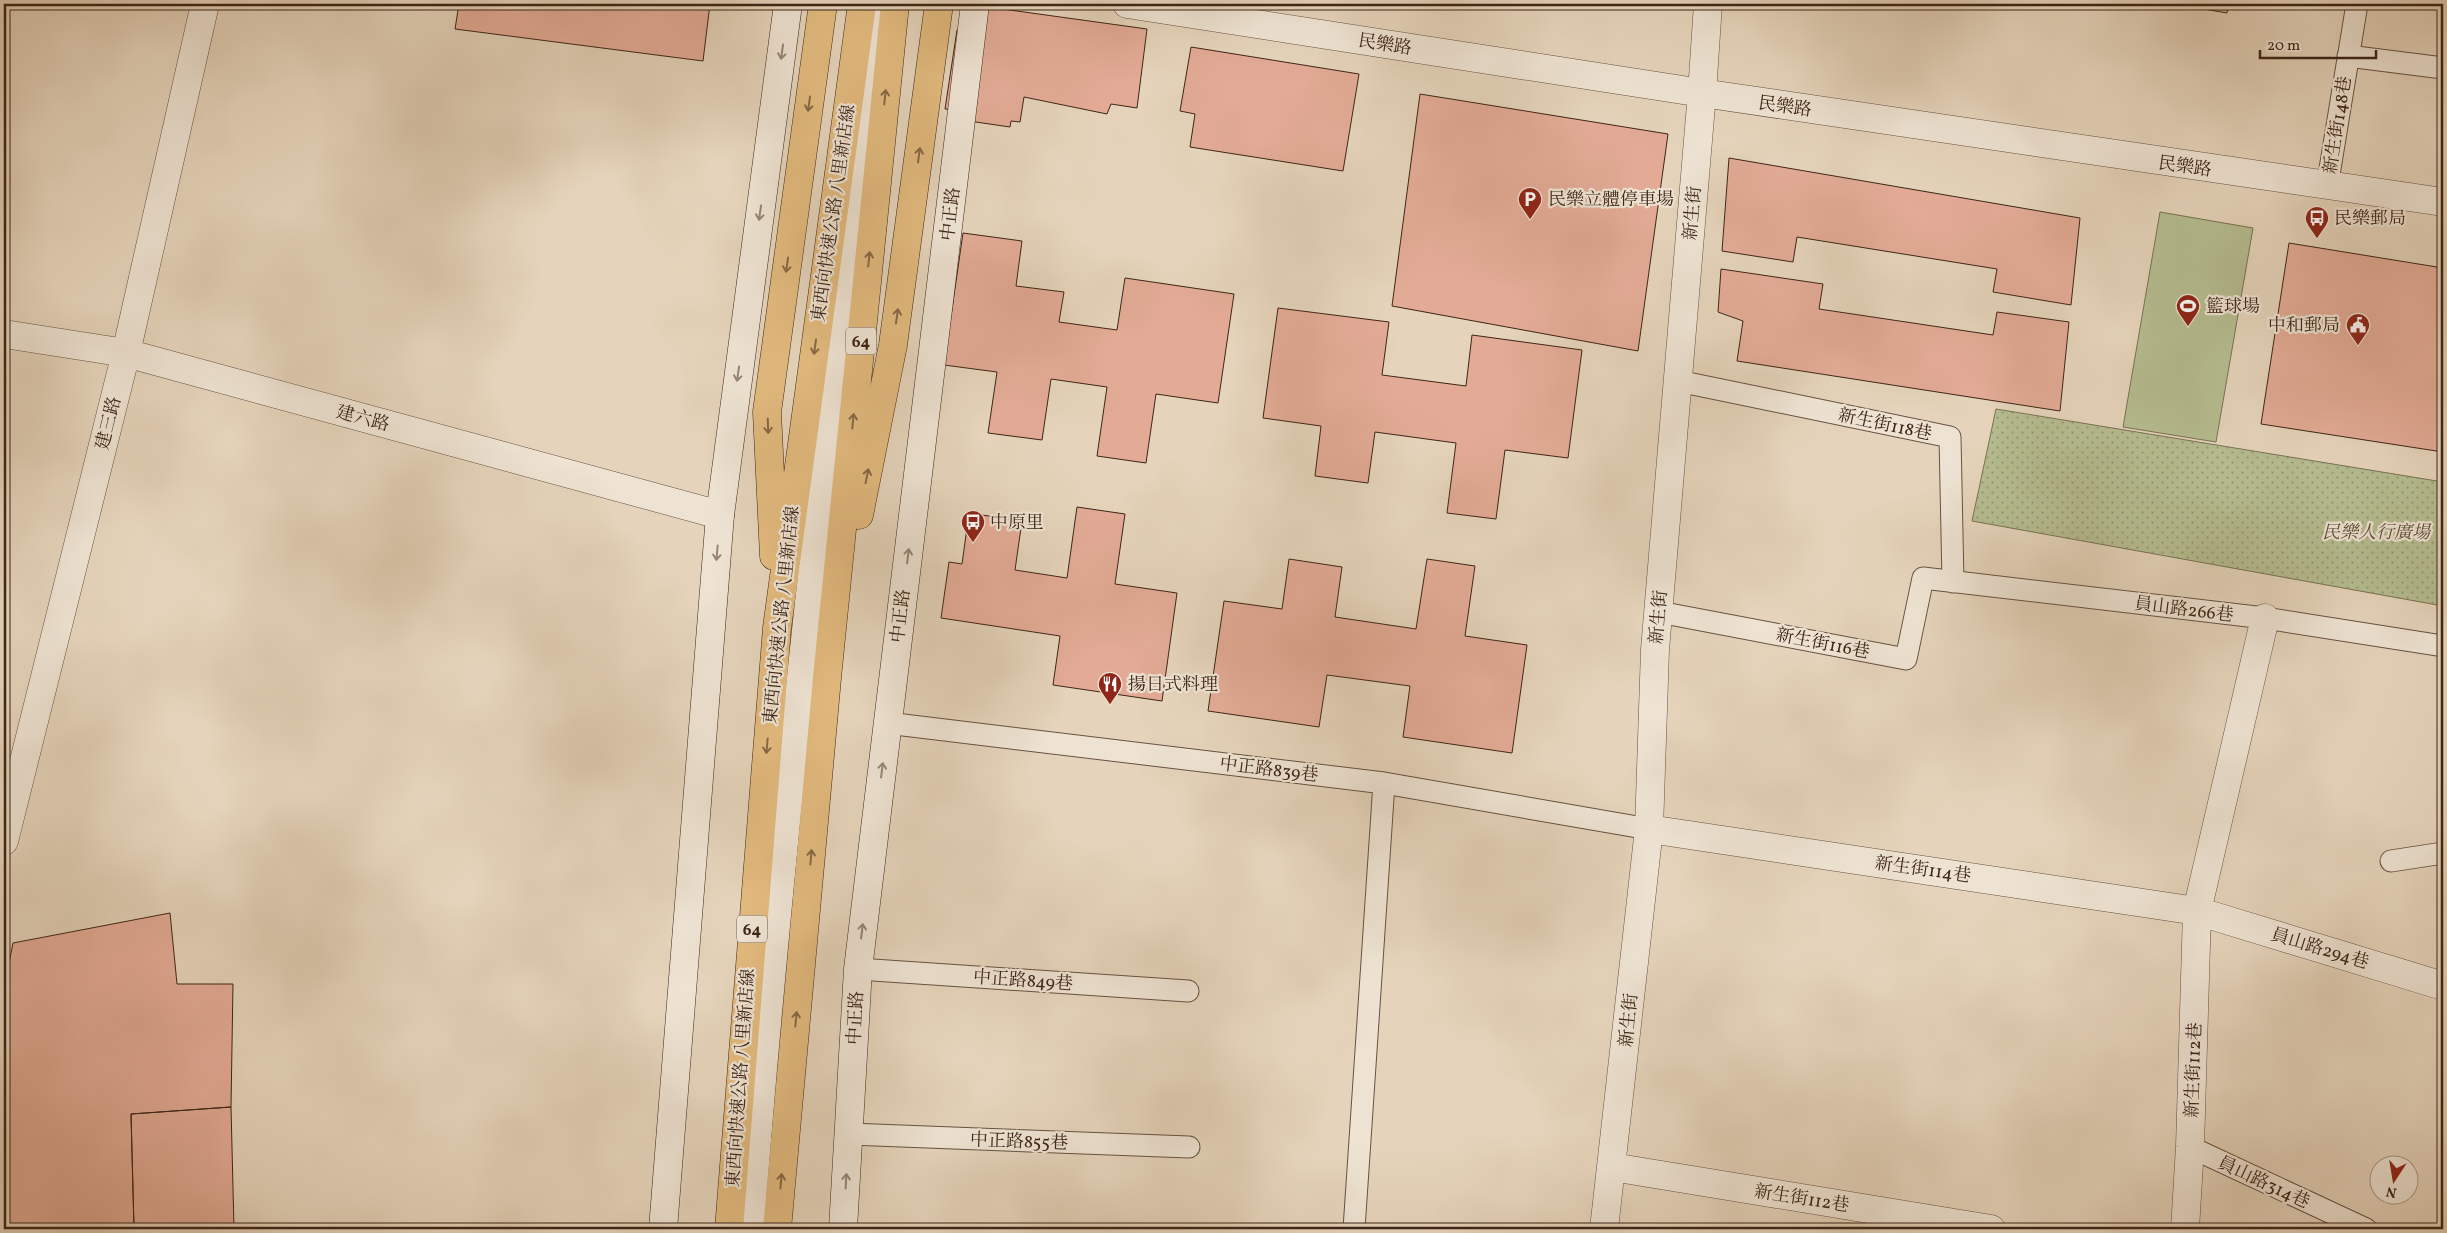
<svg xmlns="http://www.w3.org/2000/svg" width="2447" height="1233" font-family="Vollkorn,'Noto Serif TC',serif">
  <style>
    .grass { fill: url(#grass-dots); stroke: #797154 }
    .garden { fill: #b5bd90; stroke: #797154 }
    .building { fill: #e3ab96; stroke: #3d2517 }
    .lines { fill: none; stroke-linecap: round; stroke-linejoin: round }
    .lane-casing { stroke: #675140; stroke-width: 23 }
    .street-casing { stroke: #675140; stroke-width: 29 }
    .secondary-casing { stroke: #3d2517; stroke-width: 29 }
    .highway-casing { stroke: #3d2517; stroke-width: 29 }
    .lane { stroke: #eee3d3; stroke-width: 21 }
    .street { stroke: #eee3d3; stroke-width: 28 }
    .secondary { stroke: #eee3d3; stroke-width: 28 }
    .highway { stroke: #e2ba7e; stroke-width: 28 }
    .oneway { stroke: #968475 }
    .oneway2 { stroke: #876845 }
    .labels { text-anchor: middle; stroke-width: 4.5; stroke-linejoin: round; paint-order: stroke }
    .shield { fill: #eee3d3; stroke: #725e4f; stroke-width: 1 }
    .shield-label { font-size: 16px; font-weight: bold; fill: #3d2517 }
    .street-label { font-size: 18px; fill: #3d2517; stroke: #eee3d3 }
    .poi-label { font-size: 18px; fill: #3d2517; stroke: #eee3d3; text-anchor: start }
    .park-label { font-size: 18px; font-style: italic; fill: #5b4b35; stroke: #eee3d3 }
  </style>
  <defs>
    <pattern id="grass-dots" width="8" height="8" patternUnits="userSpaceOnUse" patternTransform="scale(1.25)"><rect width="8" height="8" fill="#b5bd90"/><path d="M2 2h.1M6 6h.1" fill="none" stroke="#949975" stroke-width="1.8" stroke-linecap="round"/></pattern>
  </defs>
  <rect width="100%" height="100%" fill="#e5d4bb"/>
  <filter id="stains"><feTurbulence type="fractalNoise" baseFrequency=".004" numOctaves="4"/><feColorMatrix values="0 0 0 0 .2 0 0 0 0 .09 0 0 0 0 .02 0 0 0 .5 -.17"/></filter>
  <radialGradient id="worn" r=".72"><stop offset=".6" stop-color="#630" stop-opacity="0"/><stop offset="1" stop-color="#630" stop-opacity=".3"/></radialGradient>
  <!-- grass -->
  <path class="grass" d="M1996,409L2443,482V606L1972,521Z"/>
  <!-- garden -->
  <path class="garden" d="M2160,212L2253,228L2216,442L2123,427Z"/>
  <!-- building -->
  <path class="building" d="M459,4H710L703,61L455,29Z
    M2175,4H2228L2227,13Z
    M988,7L1147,29L1137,108L1111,104L1107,114L1024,97L1020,122L1011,121L1010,127L969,121L970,111L945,109L957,30Z
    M1191,47L1359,74L1343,171L1190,147L1195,114L1180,111Z
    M1420,94L1668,134L1638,351L1392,306Z
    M1729,158L2080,218L2071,305L1993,292L1997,269L1797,237L1793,262L1722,251Z
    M963,233L1022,241L1016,286L1064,292L1059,322L1117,330L1125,278L1234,294L1218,403L1156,394L1146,463L1097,456L1107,387L1051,379L1042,440L988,433L997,372L944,365Z
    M2289,243L2443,268V452L2261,424Z
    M1721,269L1823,284L1819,309L1993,335L1997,312L2069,322L2060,411L1737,361L1743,321L1718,312Z
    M1278,308L1389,322L1382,375L1466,386L1472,335L1582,350L1568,458L1505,450L1496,519L1447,513L1456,443L1375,432L1368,483L1315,476L1321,426L1263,418Z
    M1077,507L1125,514L1115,584L1177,593L1162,701L1053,685L1060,636L941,618L949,562L962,564L969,513L1022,521L1015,570L1067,578Z
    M1289,559L1342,567L1335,617L1416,629L1427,559L1475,566L1465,636L1527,645L1512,753L1403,737L1410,686L1327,675L1319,727L1208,711L1224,601L1282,609Z
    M170,913L177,984H233L231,1107L131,1114L134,1229H4V988L13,943Z
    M231,1107L234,1229H134L131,1114Z"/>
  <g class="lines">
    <!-- lane casing -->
    <g class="lane-casing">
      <path id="lane" d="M2348,56L2443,68
        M2327,187L2357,4
        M1678,381L1950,437L1953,582
        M1659,612L1906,659L1923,578L2265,618L2443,646
        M887,723L1384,783L1649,829
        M2391,861L2443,853
        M858,969L1188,991
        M849,1134L1189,1147
        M2190,1147L2366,1229
        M1354,1229L1384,783"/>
    </g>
    <!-- street casing -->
    <g class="street-casing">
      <path id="street" d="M1127,4L1702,93L2443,202
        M4,334L126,353L720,515
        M1649,829L2197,911L2443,986
        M4,841L126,353L205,4
        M1612,1167L1991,1229
        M1604,1229L1649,829L1655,650L1702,93L1708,4
        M2185,1229L2190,1147L2197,911L2265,618"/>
    </g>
    <!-- secondary casing -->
    <g class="secondary-casing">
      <path id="secondary" d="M663,1229L720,515L788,4
        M750,1229C781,820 830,412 877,4
        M843,1229L858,969L975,4"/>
    </g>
    <!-- highway casing -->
    <g class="highway-casing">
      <path id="highway" d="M859,515L893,345L939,4
        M774,556L767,412L823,4
        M729,1229L777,628L862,4
        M777,1229L827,678L895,4"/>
    </g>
    <!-- lane -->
    <use href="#lane" class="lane"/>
    <!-- street -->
    <use href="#street" class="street"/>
    <!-- secondary -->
    <use href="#secondary" class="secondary"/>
    <!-- highway -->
    <use href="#highway" class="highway"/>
  </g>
  <!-- one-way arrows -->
  <defs><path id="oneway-shaft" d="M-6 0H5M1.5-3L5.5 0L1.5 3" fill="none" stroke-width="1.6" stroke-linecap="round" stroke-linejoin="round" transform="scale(1.25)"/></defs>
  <g class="oneway">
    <use href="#oneway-shaft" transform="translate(782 52) rotate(98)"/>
    <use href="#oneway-shaft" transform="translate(760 213) rotate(98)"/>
    <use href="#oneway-shaft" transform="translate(738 374) rotate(98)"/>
    <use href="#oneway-shaft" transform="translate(717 553) rotate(95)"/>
    <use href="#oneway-shaft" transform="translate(908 556) rotate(-83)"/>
    <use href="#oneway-shaft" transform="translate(882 770) rotate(-83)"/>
    <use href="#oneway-shaft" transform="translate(862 931) rotate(-83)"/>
    <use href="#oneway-shaft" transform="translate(846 1181) rotate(-87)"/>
  </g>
  <g class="oneway2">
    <use href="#oneway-shaft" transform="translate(885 97) rotate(-84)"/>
    <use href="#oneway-shaft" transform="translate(809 104) rotate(98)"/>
    <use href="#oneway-shaft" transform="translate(919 155) rotate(-82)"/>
    <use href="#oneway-shaft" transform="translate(869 259) rotate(-84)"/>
    <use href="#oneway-shaft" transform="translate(787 265) rotate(98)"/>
    <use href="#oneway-shaft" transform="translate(897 316) rotate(-82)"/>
    <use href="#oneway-shaft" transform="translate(815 347) rotate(98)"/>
    <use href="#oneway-shaft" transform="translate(853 421) rotate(-84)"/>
    <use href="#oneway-shaft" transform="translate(768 426) rotate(88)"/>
    <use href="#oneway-shaft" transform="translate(867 476) rotate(-79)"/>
    <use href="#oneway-shaft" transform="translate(767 746) rotate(95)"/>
    <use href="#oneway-shaft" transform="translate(811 857) rotate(-85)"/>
    <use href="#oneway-shaft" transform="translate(796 1019) rotate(-85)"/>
    <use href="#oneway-shaft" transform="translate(781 1181) rotate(-85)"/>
  </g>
  <!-- icons -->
  <defs>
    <g id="parking-pin" transform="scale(1.25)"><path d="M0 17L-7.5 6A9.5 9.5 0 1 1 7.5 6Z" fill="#8f2418" stroke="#eee3d3"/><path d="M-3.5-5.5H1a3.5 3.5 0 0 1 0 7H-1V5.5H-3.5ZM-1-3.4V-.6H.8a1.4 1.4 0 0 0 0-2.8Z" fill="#fff"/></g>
    <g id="bus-pin" transform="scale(1.25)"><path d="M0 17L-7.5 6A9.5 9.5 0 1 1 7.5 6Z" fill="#8f2418" stroke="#eee3d3"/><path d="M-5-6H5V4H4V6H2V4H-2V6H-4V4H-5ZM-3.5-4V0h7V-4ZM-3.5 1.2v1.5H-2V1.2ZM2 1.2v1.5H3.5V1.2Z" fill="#fff"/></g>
    <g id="stadium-pin" transform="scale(1.25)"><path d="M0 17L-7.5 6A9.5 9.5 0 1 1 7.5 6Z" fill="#8f2418" stroke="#eee3d3"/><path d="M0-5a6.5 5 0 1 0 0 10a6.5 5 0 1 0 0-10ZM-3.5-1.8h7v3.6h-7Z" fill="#fff"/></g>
    <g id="civic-pin" transform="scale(1.25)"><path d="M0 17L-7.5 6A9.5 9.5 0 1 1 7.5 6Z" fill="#8f2418" stroke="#eee3d3"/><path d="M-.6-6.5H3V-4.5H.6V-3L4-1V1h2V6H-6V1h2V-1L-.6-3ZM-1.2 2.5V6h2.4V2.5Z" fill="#fff"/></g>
    <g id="restaurant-pin" transform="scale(1.25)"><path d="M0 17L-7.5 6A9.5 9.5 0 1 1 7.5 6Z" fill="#8f2418" stroke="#eee3d3"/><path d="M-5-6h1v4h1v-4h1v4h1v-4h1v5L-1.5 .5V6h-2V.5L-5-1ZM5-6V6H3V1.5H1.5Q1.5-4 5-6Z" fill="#fff"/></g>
  </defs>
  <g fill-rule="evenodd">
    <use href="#parking-pin" x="1530" y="199"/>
    <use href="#bus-pin" x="2317" y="218"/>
    <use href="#stadium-pin" x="2188" y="306"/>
    <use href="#civic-pin" x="2358" y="325"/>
    <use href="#bus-pin" x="973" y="522"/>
    <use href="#restaurant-pin" x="1110" y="684"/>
  </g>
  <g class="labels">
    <!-- shield labels -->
    <g class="shield">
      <rect x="846" y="327.5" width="30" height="27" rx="4"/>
      <rect x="737" y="915.5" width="30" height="27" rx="4"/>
    </g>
    <g class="shield-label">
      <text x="861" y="347">64</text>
      <text x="752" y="935">64</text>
    </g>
    <!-- street labels -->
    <g class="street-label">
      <text transform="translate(1385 44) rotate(9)" y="6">民樂路</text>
      <text transform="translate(1785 106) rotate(8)" y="6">民樂路</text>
      <text transform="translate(2337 125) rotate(-81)" y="6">新生街148巷</text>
      <text transform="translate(2185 166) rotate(8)" y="6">民樂路</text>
      <text transform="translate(833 213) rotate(-82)" y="6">東西向快速公路 八里新店線</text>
      <text transform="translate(1692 213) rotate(-85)" y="6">新生街</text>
      <text transform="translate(950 214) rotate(-83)" y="6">中正路</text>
      <text transform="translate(363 418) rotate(15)" y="6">建六路</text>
      <text transform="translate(108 423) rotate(-76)" y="6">建三路</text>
      <text transform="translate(1885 424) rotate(12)" y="6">新生街118巷</text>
      <text transform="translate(2184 609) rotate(7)" y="6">員山路266巷</text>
      <text transform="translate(781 615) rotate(-84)" y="6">東西向快速公路 八里新店線</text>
      <text transform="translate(900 616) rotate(-83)" y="6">中正路</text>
      <text transform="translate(1658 617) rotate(-85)" y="6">新生街</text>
      <text transform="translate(1823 643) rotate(11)" y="6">新生街116巷</text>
      <text transform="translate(1269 769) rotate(7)" y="6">中正路839巷</text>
      <text transform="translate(1923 869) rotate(8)" y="6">新生街114巷</text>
      <text transform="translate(2320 948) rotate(17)" y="6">員山路294巷</text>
      <text transform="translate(1023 980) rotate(4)" y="6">中正路849巷</text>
      <text transform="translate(855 1018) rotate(-87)" y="6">中正路</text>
      <text transform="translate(1628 1020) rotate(-84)" y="6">新生街</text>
      <text transform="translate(2193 1070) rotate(-88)" y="6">新生街112巷</text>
      <text transform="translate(740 1078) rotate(-86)" y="6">東西向快速公路 八里新店線</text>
      <text transform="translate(1019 1141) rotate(2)" y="6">中正路855巷</text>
      <text transform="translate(2264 1182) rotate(25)" y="6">員山路314巷</text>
      <text transform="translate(1802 1198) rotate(9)" y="6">新生街112巷</text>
    </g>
    <!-- poi labels -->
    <g class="poi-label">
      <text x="1548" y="205">民樂立體停車場</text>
      <text x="2334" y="224">民樂郵局</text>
      <text x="2206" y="312">籃球場</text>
      <text x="2340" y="331" text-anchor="end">中和郵局</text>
      <text x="990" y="528">中原里</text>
      <text x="1128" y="690">揚日式料理</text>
    </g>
    <!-- park labels -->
    <g class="park-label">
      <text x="2376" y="538">民樂人行廣場</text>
    </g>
  </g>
  <!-- margin -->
  <rect width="2447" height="1233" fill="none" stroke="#e5d4bb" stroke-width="20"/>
  <rect x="5" y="5" width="2437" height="1223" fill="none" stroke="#3d2517" stroke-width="2.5"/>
  <rect x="10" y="10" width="2427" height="1213" fill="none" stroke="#3d2517"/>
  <!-- north arrow -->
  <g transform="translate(2394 1180) rotate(192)"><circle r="24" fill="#eee3d3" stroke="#a79788"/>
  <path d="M0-4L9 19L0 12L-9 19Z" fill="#8f2418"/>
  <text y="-8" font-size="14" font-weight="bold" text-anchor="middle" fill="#3d2517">N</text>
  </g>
  <!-- scale -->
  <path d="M2260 50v8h116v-8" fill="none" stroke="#3d2517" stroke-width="2.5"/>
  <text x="2267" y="50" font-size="15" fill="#3d2517" stroke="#eee3d3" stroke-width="4" paint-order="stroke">20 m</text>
  <rect width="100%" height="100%" filter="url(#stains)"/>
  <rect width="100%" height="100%" fill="url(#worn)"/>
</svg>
